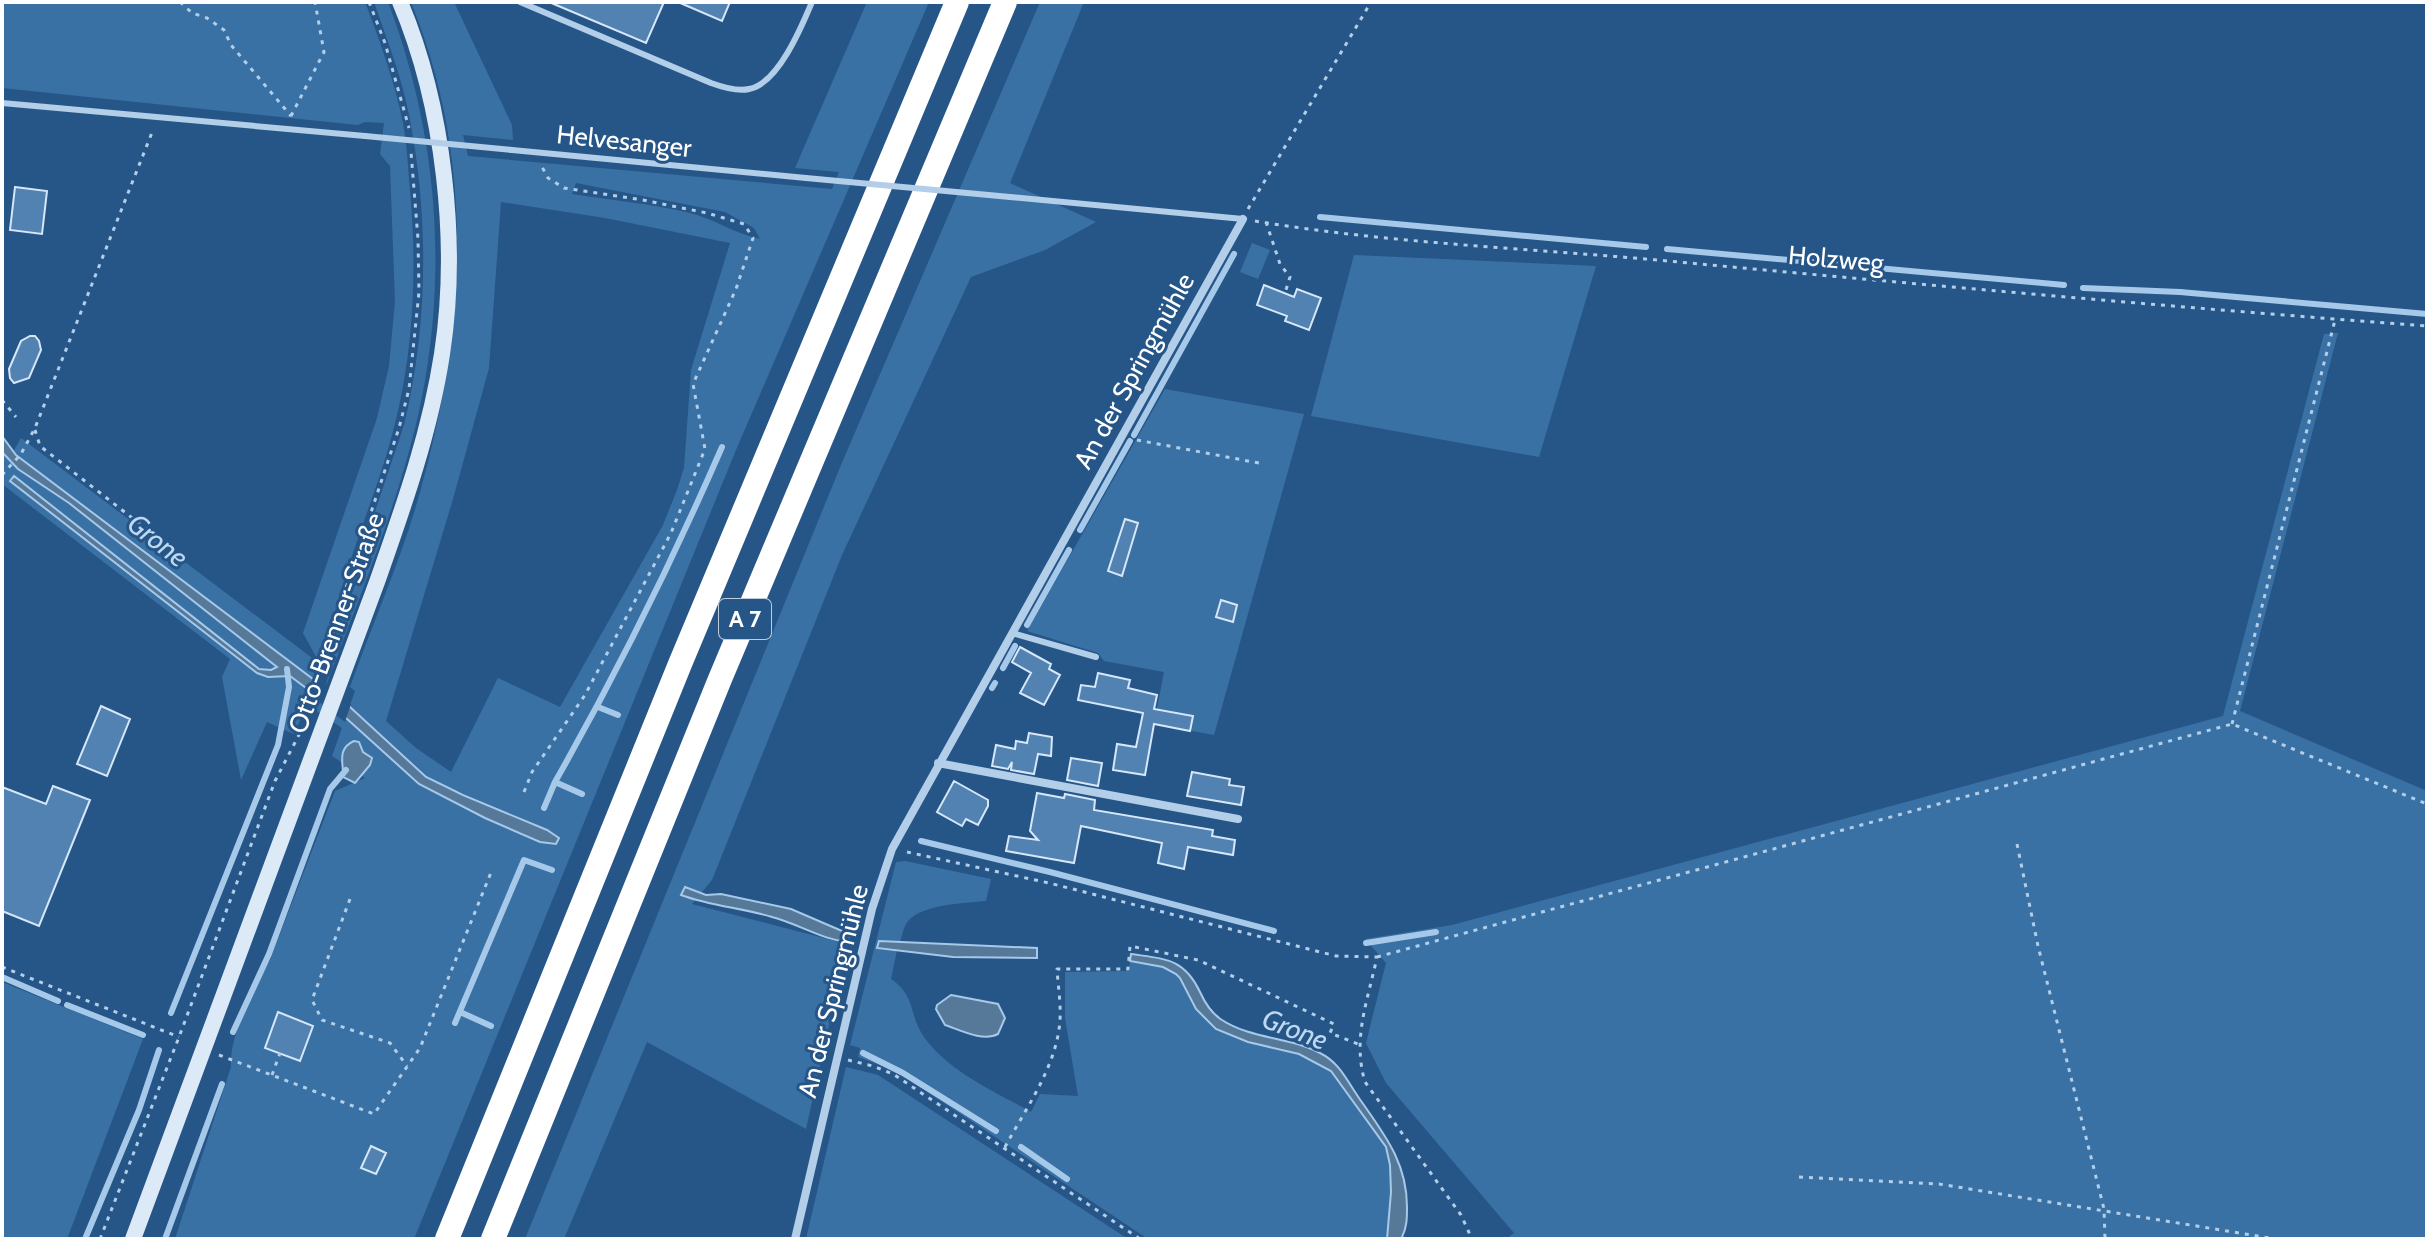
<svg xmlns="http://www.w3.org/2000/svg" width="2429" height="1241" font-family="Cabin,sans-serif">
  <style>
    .green { fill: #3a71a5; fill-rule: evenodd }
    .water { fill: #56799a; stroke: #a6c9ea; stroke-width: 2 }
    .pier { fill: #265688 }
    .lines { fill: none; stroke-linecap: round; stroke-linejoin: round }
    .stream { stroke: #a6c9ea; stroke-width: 6 }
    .building { fill: #5282b2; stroke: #d6e7f7; stroke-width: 2 }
    .path { stroke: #b2cee9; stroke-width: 3; stroke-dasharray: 4 6; stroke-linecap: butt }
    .service { stroke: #b2cee9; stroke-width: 6 }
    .minor { stroke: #b2cee9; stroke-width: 8 }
    .secondary { stroke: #dceaf8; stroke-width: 16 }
    .motorway { stroke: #fff; stroke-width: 24 }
    .service-bridge { stroke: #b2cee9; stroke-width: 6 }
    .labels { text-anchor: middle; stroke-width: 6; stroke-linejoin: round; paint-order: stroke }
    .shield { fill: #265688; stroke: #beccdb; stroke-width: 2 }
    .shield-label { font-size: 24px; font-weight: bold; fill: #fff }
    .street-label { font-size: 26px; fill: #fff; stroke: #265688 }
    .water-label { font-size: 28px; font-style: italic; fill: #bdd8f0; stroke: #265688 }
  </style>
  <rect width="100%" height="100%" fill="#265688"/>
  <!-- green -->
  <path class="green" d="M2,2H365C380,41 395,83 403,123C407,145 408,168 410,190C418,279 413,367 387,453C365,524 334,594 323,667H321L316,680L350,705L355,691L350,687C373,622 402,558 420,492C466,329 476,162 411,2H454L512,125L513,140L463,135L468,156L832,189L839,172L795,168L867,2H929L736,450L414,1239H175L231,1067C229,1036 253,987 270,960L335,791L365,778L332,756L342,728L307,705L294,734L267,722L241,780L222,677L230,659L2,484V452L18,469L69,503L277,667L271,670H259L13,476L10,481L257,673L268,677L290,676L346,718L419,784L485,818L521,833L526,821L426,777L350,707L13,452L21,438L320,664L303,633L377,418L389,366L395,301L390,166L380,154L384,123L365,122L358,125L2,88ZM576,183L725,212L754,228L760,239C735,234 715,219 690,213C652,204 611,200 572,194ZM501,202L605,218L730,243L691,370L684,468L677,490L663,525L560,707L498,678L451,772L416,748L386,721L453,499L489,368Z
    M374,2H388C436,129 448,264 422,397C402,496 361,592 326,686L338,622L404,425C428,326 429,219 410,120C403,80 387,40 374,2Z
    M1040,2H1084L1010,183L1096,222L1045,250L971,277L842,555L712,880L692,904L847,944L806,1129L647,1042L564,1239H525L841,465Z
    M1252,243L1270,250L1258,279L1240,272Z
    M1354,255L1596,266L1539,457L1311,416Z
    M2338,333L2240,711L2427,791V1239H1506L1514,1233L1386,1083L1366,1043L1386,963L1365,939L1452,925L2223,716L2324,334Z
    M1165,389L1304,414L1214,735L1154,724L1164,672L1104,661L1098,653L1027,631Z
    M905,861L991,879L986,901C965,903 918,904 906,924C903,929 902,937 900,942L879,941L877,948L897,950L891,979C917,997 908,1014 924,1037C949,1072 994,1091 1031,1112L1040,1094L1078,1096L1065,1018V972L1129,971L1130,961L1163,967L1176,974L1180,978L1196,1009L1216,1029L1248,1042L1299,1054L1331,1071L1386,1146L1390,1165L1391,1192L1387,1239H1148L896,1071L858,1057L860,1048L850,1045L896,862Z
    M2,982L143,1039L67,1239H2Z
    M846,1067L878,1075L1128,1239H806Z"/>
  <!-- water -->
  <path class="water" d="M2,436L16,455L350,707L426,777L463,795L547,830L559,838L556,844L540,842L485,818L419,784L346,718L290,676L268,677L257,673L10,481L14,476L259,669L271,670L277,667L69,503L18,469L2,452Z
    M354,741L359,742L363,752L372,758L370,765L355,783L343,777C344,764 336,749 354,741Z
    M685,887L706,895L721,894L791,909L849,934V942C822,940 799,924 772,917C742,908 711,906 681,895Z
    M879,941L1037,948V958L953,957L877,948Z
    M1131,954C1165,959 1184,958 1200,992C1205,1003 1212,1014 1222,1020C1251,1039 1290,1037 1320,1053C1340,1063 1347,1081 1359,1098C1384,1134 1407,1162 1407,1207C1407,1218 1407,1227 1402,1237L1404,1239H1387L1391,1192L1390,1165L1386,1147L1331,1071L1299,1054L1248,1042L1216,1029L1196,1009L1180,978L1176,974L1163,967L1130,961Z
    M951,995L998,1004L1005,1018L998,1034C983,1042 960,1030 945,1025L936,1009L937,1005Z"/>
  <!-- pier -->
  <path class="pier" d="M316,679L351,704L345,722L310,695Z"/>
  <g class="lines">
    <!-- stream -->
    <path class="stream" d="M1320,217L1646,247
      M1667,249L2064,285
      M2083,288L2180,292L2427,314
      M1134,435L1234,254
      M1080,530L1130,441
      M1027,625L1069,550
      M1003,668L1015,646
      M992,688L995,683
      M598,707L618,715
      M555,782C617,673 672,562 722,447
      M544,808L555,782L582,794
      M921,841L1050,872L1274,931
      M1366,943L1436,932
      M2,977L58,1001
      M67,1005L143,1035
      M460,1012L491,1026
      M171,1013L278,745L289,687L287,669
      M455,1023L524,860L552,870
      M233,1032L269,954L330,789L346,770
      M863,1053L903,1073L996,1131
      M1021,1147L1067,1179
      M85,1239L139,1110L159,1050
      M165,1239L222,1084"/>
  </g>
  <!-- building -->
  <path class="building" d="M549,2H664L646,43Z
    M678,2H730L722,21Z
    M15,187L47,191L42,234L10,230Z
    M1264,285L1294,297L1297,289L1321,298L1309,330L1285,321L1287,316L1257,305Z
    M30,336H35L39,341L41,350L29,378L14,383L10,378L9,369L21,341Z
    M1125,519L1138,523L1122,576L1108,571Z
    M1221,600L1237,605L1233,622L1216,617Z
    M1020,647L1051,664L1049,669L1060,675L1044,705L1020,693L1031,673L1012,662Z
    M1098,673L1130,680L1128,688L1157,695L1154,709L1193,716L1190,731L1154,724L1145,775L1113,770L1117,744L1136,747L1143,713L1078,700L1081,685L1095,687Z
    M101,706L130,719L107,776L77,764Z
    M1029,733L1052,737L1051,756L1038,754L1034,774L1011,770L1012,762L1008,769L992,766L996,745L1015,749L1016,741L1027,743Z
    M1071,758L1102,763L1098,786L1067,780Z
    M1192,772L1230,779L1229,785L1244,787L1241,805L1187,796Z
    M954,781L988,800V806L978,825L966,819L962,826L937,812Z
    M53,786L90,800L39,926L2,911V787L46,804Z
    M1037,793L1064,798L1065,794L1095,800L1094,810L1213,830L1212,836L1235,840L1233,855L1188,847L1184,869L1158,863L1162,843L1081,826L1074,863L1006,851L1009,836L1038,840L1030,831Z
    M278,1012L313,1026L300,1061L265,1048Z
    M371,1146L386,1153L376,1174L361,1168Z"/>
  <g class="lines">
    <!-- path -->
    <path class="path" d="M180,2L192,13L207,18L224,30L231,45L291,116
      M369,2L385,43L409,128
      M291,116L324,52L315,2
      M1248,209L1371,2
      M1255,221C1388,243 1523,248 1657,260C1914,284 2170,307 2427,326
      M1266,222L1280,264L1290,277L1285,293
      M2,400L16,417
      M35,430L40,446L172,549
      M1137,440L1264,464
      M2,475L21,454L35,428L153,130
      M2,494V497
      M330,655L334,624L399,428L409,389L419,292L418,239L411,152
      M2232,724L2335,320
      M524,792L532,772L585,695L671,533L705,449L693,384L736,289L753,238L744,224L707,213L643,200L564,188L548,178L541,165
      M2017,844L2038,946L2104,1209L2105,1239
      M907,852L1049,883L1336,956L1377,957C1368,1000 1352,1038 1365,1082L1461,1215L1472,1239
      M350,899L312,1000L322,1020L390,1043L407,1066
      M1377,957L2232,724L2427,804
      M2,967L179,1037
      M219,1055L374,1114L420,1048L492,870
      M848,1060L873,1066L893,1074L1140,1239
      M272,1075L280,1053
      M1005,1147C1026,1108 1057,1066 1060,1020C1061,1003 1058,986 1057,969H1128L1130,946L1198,960L1334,1024L1330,1033L1358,1044
      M1799,1177L1939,1184L2276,1239
      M100,1239L179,1037L275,781L302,729"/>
    <!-- service -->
    <path class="service" d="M520,2L711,83C722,87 737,92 749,89C778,84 802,26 812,2
      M2,103L365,136
      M512,150L806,178
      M1010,197L1243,219
      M1012,633L1096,657"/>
    <!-- minor -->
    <path class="minor" d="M938,763L1238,819
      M795,1239L872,909L892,849L1243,219"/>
    <!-- secondary -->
    <path class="secondary" d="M133,1239L377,582C403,508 430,433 442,354C459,243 444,106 400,2"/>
    <!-- motorway -->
    <path class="motorway" d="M447,1239L680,664L957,2
      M493,1239L720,679L1005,2"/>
    <!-- service-bridge -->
    <path class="service-bridge" d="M365,136L512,150
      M806,178L1010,197"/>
  </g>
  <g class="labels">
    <!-- shield labels -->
    <rect class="shield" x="719" y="599" width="52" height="40" rx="6"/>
    <g class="shield-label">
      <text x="745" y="627">A 7</text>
    </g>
    <!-- street labels -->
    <g class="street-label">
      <text transform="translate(624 141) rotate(6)" y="9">Helvesanger</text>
      <text transform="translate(1836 259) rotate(5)" y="9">Holzweg</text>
      <text transform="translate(1134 371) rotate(-61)" y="9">An der Springmühle</text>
      <text transform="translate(336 623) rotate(-70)" y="9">Otto-Brenner-Straße</text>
      <text transform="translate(833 991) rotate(-76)" y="9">An der Springmühle</text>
    </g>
    <!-- water labels -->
    <g class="water-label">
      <text transform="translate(158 540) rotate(38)" y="10">Grone</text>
      <text transform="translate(1295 1029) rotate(21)" y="10">Grone</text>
    </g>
  </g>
  <!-- border -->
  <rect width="2429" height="1241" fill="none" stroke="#ffffff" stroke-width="8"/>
</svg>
